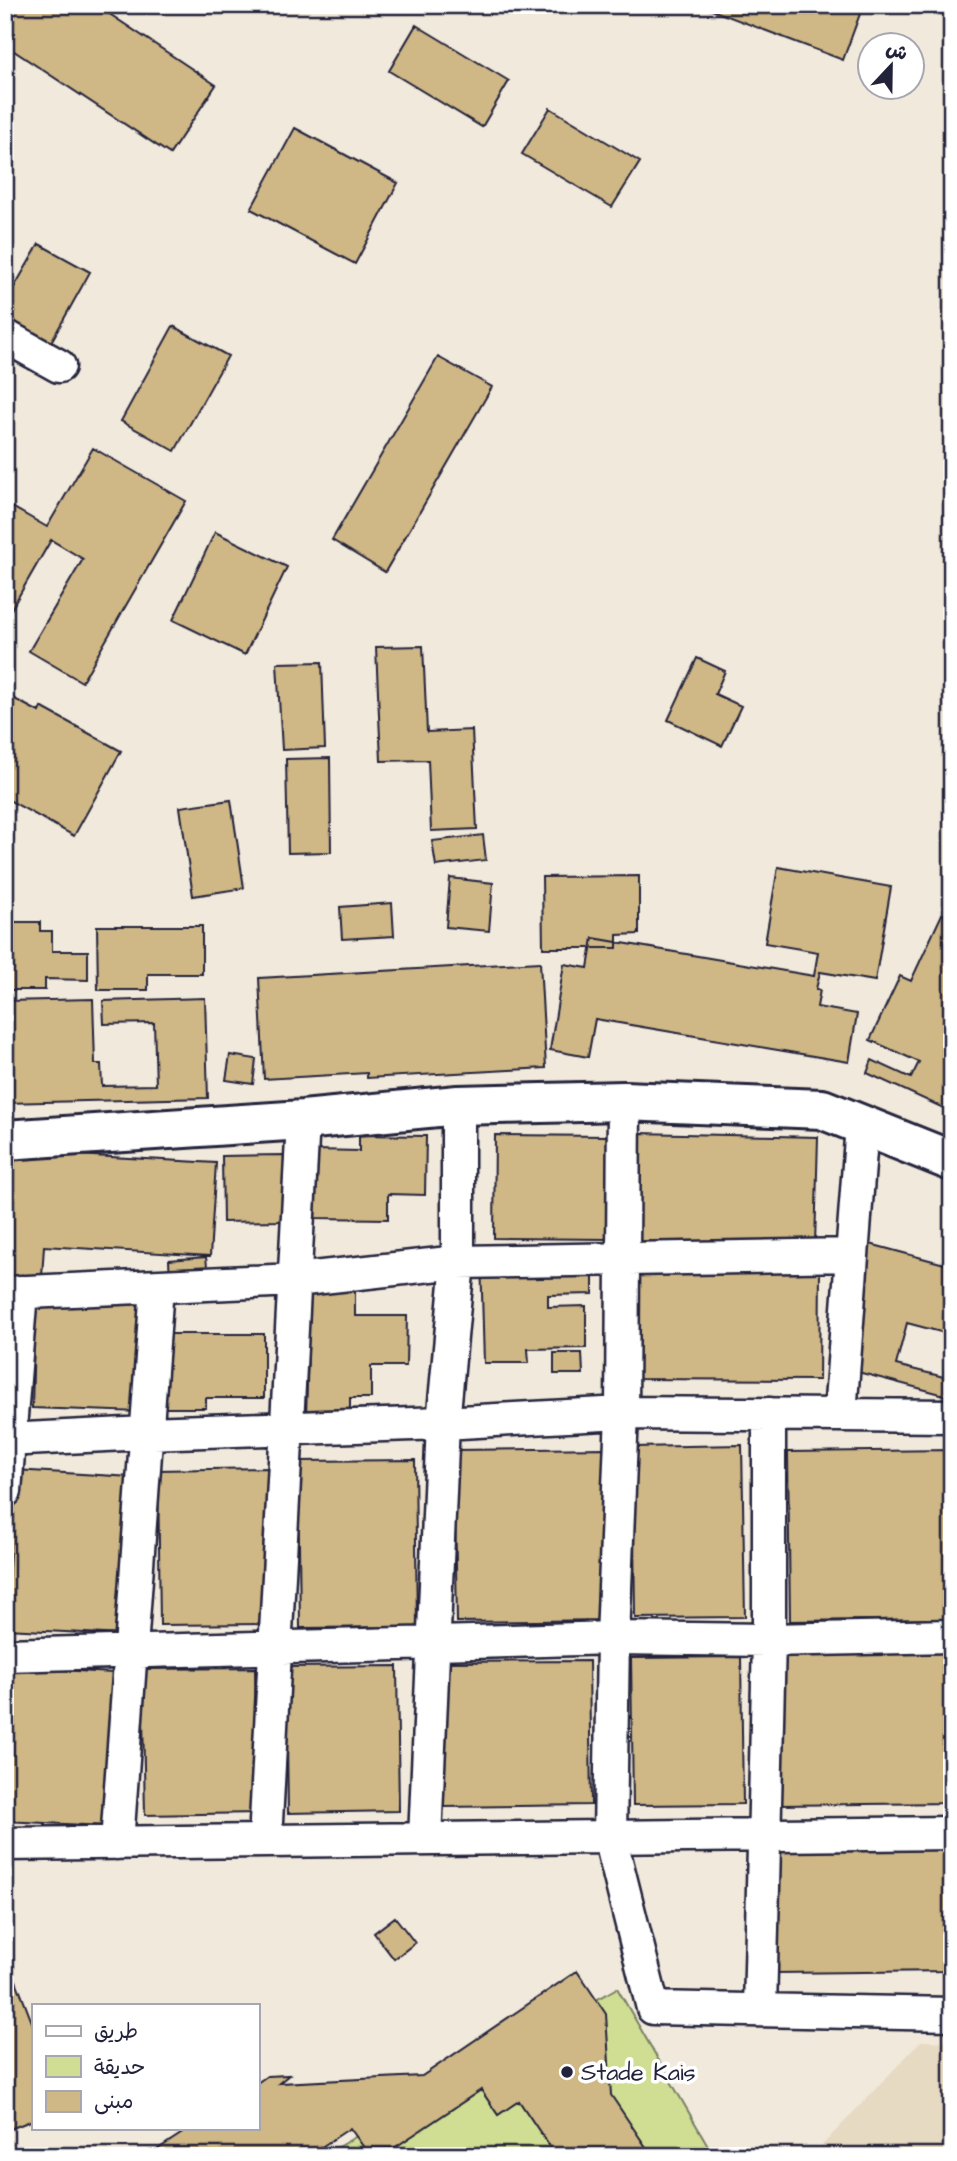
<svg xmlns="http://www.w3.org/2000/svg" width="957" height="2161" font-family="'Architects Daughter','Playpen Sans Arabic',sans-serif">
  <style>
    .built { fill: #e7dac2 }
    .green { fill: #cfde92; stroke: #788066; stroke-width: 2 }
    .building { fill: #cfb786; stroke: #22223b; stroke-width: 2 }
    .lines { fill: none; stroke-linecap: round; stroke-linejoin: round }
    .minor-casing { stroke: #22223b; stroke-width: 37 }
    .tertiary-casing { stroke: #22223b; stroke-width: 44 }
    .minor { stroke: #fff; stroke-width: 32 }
    .tertiary { stroke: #fff; stroke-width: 38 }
    .poi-dot { fill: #22223b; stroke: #fff; stroke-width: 2.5 }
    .labels { text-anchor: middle; stroke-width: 7; stroke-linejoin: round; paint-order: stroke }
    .poi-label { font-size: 24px; fill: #22223b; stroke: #fff; text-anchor: start }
  </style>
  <rect width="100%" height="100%" fill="#f1e9db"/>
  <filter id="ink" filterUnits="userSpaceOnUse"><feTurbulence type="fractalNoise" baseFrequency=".0143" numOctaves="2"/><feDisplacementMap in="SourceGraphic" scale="14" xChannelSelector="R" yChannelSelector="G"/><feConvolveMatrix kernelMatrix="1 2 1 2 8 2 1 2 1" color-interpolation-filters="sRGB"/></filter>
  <g filter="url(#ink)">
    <!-- built -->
    <path class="built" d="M921,2041L952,2042V2156H812Z"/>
    <!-- green -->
    <path class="green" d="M617,1988L714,2156H322Z"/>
    <!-- building -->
    <path class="building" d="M5,5H96L216,85L170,154L5,45Z
      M711,5H847L861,11L843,60L709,9Z
      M416,25L509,81L482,127L389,71Z
      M550,108L640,162L612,207L522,154Z
      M295,128L398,183L355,264L251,209Z
      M39,244L90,272L41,360L5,339V303Z
      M173,326L228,356L175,451L121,421Z
      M438,357L492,387L385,572L332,540Z
      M93,448L186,501L82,682L29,651L83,559L51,540L5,620V503L47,527Z
      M215,532L287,567L245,655L173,620Z
      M423,646L427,732L472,730L477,829L431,831L428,760L381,761L376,647Z
      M697,658L725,671L715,694L741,706L722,746L668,720Z
      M322,662L325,748L282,750L277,663Z
      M9,696L39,712L41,707L121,751L74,836L5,798V703Z
      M330,758L331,852L288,853L286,759Z
      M231,800L244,888L193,896L180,807Z
      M483,835L486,860L436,866L432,841Z
      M778,867L891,887L875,981L820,972L816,989L820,990L817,1007L857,1014L849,1062L595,1019L588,1057L550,1050L564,964L588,968L593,938L814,976L818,952L765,943Z
      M639,876V934L617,935V948H543L542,877Z
      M450,878L493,883L489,931L446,927Z
      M392,903L394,936L342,939L340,907Z
      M942,914L952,919V1112L867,1073L872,1060L911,1078L919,1062L870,1040L900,976L911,981Z
      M5,922H40V931H52V951H88V980L45,979V990H5Z
      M97,926H202V974H148V990H98Z
      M540,962L546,1068L367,1078V1073L264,1079L259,978Z
      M205,998L208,1098L5,1103V1001L93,999L95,1064H101L102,1086L156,1085L154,1023L104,1024L103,1001Z
      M230,1055L256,1059L253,1084L226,1080Z
      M638,1133L818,1137L815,1245L636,1241Z
      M359,1135L426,1136L425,1195L388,1194V1219L315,1218L316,1150L359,1151Z
      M495,1135L608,1136L607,1239L494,1238Z
      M5,1151L216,1163L210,1256L44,1246L41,1292L5,1290Z
      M284,1155V1221L223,1222L222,1156Z
      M870,1244L952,1266V1335L907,1323L896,1365L952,1379V1397L839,1367Z
      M593,1255V1294L548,1295V1307L586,1306V1348L528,1349L529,1363H484L481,1257Z
      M206,1257L208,1275L170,1279L169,1260Z
      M636,1270L820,1271L819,1380L635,1379Z
      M310,1283L355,1285V1316H407L406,1366H371V1398H350V1418L306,1417Z
      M35,1298L143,1301L140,1412L32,1408Z
      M160,1334H264V1398H206V1408H161Z
      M554,1353H582L583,1374H554Z
      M742,1445L745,1617L635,1618L633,1447Z
      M604,1448L607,1620L457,1622L454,1450Z
      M952,1450V1619L790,1621L788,1452Z
      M415,1460L417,1627L300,1628L298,1461Z
      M269,1468L271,1624L160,1625L158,1470Z
      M14,1470L132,1477L124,1635L6,1629Z
      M952,1652V1803L780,1805L778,1654Z
      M741,1657L743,1804L633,1805L631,1658Z
      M589,1661L591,1805L444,1807L441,1662Z
      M397,1666L399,1811L288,1813L286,1667Z
      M5,1667L113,1673L105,1826L5,1821Z
      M255,1668L257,1813L145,1815L142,1669Z
      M952,1847V1971L776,1973L774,1849Z
      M395,1917L415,1943L394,1959L374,1933Z
      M5,1952L33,2025V2120L5,2131Z
      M577,1971L606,2014L611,2095L652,2156H556L519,2101L498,2115L481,2090L394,2148L365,2149L350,2128L317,2150L337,2149L326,2156H155V2151L190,2128H257V2083L267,2076L289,2075L279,2083L422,2076Z"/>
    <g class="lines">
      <!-- minor casing -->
      <g class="minor-casing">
        <path id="minor" d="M5,336L59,366
          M624,1101L622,1413L613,1638L610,1837L653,2008L952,2014
          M5,1293L295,1280L458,1262L852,1255
          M840,1414L862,1125
          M5,1440L146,1433L443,1423L622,1413L952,1416
          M5,1491L21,1292
          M5,1655L613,1638L769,1640L952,1636
          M425,1839L443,1423L458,1262V1105
          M265,1841L303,1120
          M117,1843L157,1287
          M5,1844L952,1833
          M760,2010L769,1640V1414"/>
      </g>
      <!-- tertiary casing -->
      <g class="tertiary-casing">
        <path id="tertiary" d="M5,1140L303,1120L458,1105L624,1101L822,1109L952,1161"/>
      </g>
      <!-- minor -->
      <use href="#minor" class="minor"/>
      <!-- tertiary -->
      <use href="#tertiary" class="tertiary"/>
    </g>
  </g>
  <!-- markers -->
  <circle class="poi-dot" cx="567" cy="2072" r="7"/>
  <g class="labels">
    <!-- poi labels -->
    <g class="poi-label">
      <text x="581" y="2080">Stade Kais</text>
    </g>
  </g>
  <!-- margin -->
  <rect width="957" height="2161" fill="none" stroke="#fff" stroke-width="28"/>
  <rect x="14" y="14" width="929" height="2133" fill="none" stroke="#22223b" stroke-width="2.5" filter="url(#ink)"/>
  <!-- legend -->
  <rect x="32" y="2004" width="228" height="126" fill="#ffffff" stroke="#a7a7b1" stroke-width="2"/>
  <rect x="46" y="2026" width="35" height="10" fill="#ffffff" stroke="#a7a7b1" stroke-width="2"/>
  <text x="94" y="2038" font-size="21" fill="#22223b">طريق</text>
  <rect x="46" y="2056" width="35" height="21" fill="#cfde92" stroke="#a7a7b1" stroke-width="2"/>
  <text x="94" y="2074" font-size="21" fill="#22223b">حديقة</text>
  <rect x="46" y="2091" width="35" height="21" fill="#cfb786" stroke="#a7a7b1" stroke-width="2"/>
  <text x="94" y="2108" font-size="21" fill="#22223b">مبنى</text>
  <!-- north arrow -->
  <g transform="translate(891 66) rotate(22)"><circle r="33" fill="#ffffff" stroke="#a7a7b1" stroke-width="2"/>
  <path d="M0-5L12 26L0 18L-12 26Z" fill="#22223b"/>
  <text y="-10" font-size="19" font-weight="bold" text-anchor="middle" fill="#22223b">ش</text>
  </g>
</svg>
